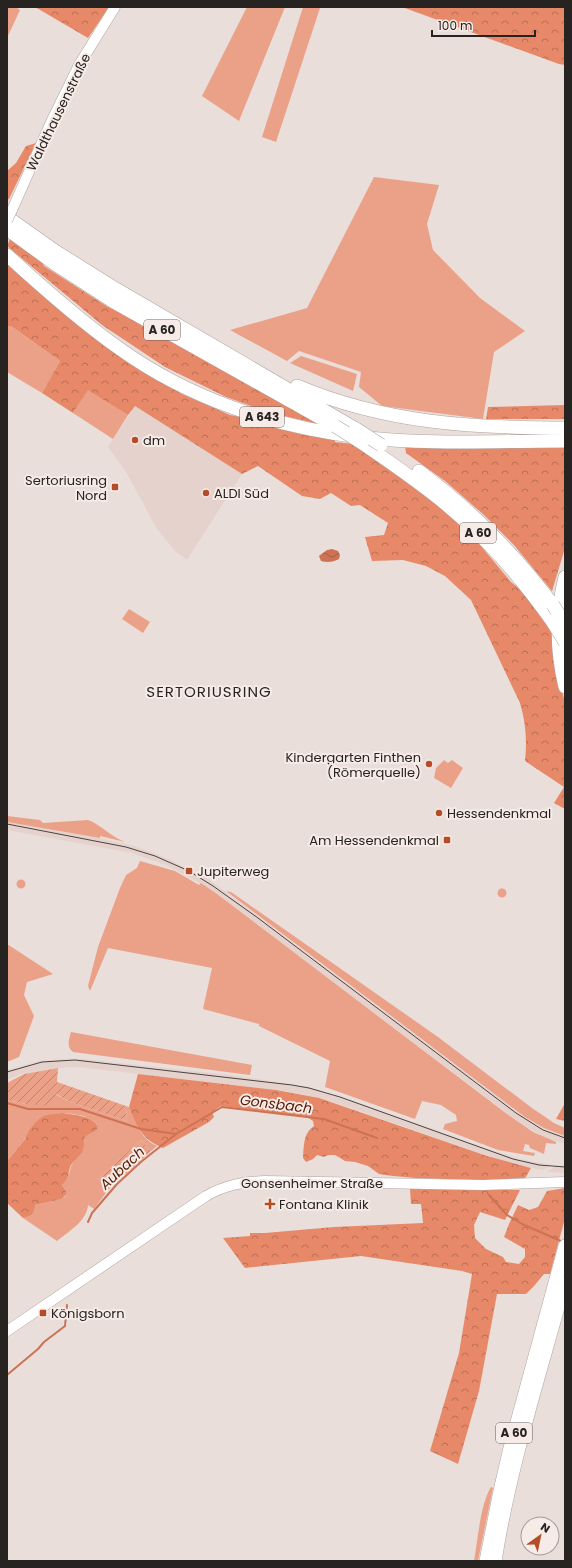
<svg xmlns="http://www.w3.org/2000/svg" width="572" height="1568" font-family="Poppins,sans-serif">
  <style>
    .built { fill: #e6d2cc }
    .green { fill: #eba188 }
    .forest { fill: url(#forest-crowns) }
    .garden { fill: url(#garden-furrows) }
    .water { fill: url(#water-waves) }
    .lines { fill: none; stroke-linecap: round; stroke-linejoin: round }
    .stream { stroke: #cd7253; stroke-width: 2 }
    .secondary-casing { stroke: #afa4a1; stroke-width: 11 }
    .highway-casing { stroke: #afa4a1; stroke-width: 14 }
    .secondary { stroke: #fff; stroke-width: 10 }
    .highway { stroke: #fff; stroke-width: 13 }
    .tram { stroke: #494442; stroke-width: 1 }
    .secondary-bridge-casing { stroke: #afa4a1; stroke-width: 11; stroke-linecap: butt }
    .highway-bridge-casing { stroke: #afa4a1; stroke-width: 14; stroke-linecap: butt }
    .secondary-bridge { stroke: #fff; stroke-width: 10 }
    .highway-bridge { stroke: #fff; stroke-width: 13 }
    .poi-dot { fill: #b44c27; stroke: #f6ebe7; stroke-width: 1.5 }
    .labels { text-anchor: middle; stroke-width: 4; stroke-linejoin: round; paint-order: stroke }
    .shield { fill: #f6ebe7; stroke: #655f5c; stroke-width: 1 }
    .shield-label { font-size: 12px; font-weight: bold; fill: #272321 }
    .street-label { font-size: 13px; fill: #272321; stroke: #f6ebe7 }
    .poi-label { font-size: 13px; fill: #272321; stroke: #f6ebe7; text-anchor: start }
    .water-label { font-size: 14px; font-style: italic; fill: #561c05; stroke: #f6ebe7 }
    .quarter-label { font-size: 15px; letter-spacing: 1px; fill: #272321; stroke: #f6ebe7 }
  </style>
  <defs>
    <pattern id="forest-crowns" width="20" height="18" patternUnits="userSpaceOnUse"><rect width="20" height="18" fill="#e78969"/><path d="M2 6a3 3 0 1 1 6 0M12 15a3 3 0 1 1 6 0" fill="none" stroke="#bb7056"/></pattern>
    <pattern id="garden-furrows" width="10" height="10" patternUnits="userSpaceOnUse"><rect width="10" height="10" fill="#eba188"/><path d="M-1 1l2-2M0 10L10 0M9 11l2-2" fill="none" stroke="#be836f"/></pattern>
    <pattern id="water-waves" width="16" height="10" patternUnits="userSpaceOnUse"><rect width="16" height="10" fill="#cd7253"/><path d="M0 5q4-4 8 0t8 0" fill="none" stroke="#a65d44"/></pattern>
  </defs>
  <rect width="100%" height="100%" fill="#e9deda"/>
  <!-- built -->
  <path class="built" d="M135,406L242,474L187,560L176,552L157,529L126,472L108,447Z
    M7,822L100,838L137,847L173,861L174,860V862L204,878H207L525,1117L544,1128L565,1136V1144L545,1138L520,1123L231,905L196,881L166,865L132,853L7,830Z
    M63,1059H81L231,1075L308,1087L351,1100L494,1151L519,1159L551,1165L543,1170L511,1164L336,1103L301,1094L276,1090L79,1067L58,1068L22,1074L7,1080V1070L11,1069L39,1061Z
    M557,1165L565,1166V1173L547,1172Z"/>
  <!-- green -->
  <path class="green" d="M7,7H16L20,10L7,38Z
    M247,7H285L239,121L202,96Z
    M303,7L320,8L276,142L262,137Z
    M374,177L439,185L427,224L433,250L480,298L525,331L494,352L483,419L382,406L359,387L361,372L299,351L287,361L230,330L307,308Z
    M7,326H11L60,361L42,393L7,372Z
    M301,356L357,374L353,391L290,363Z
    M88,389L128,415L113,439L73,413Z
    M129,609L150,622L143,633L122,619Z
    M444,760L448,763L452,760L463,768L451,788L434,778L436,768Z
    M7,816L40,820L43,823L88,820C98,823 112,837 125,842L100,836V838L7,822Z
    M140,861L175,871L199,885L201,883L217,894L507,1114L533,1132L556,1142V1144L546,1143L544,1154L530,1148L529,1145L525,1144L523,1151L535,1153L534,1156L498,1150L443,1129L445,1124L457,1121L456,1115L441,1105L422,1101L415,1119L325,1087L330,1061L259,1026V1024L203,1009L212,968L108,948L90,991L88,986L98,947L120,888L126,875L137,868Z
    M16.5 884a4.5 4.5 0 1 1 9 0a4.5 4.5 0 1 1-9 0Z
    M497.5 893a4.5 4.5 0 1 1 9 0a4.5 4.5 0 1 1-9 0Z
    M226,891L231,892L438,1037L532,1108L554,1123L565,1128V1136L544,1128L525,1117Z
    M7,944L53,974L27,982L24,995L34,1016L19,1057L7,1062Z
    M71,1032L252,1065L250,1075L73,1052C66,1047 69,1039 71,1032Z
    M55,1094L70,1102L127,1121L126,1106L129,1107C135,1122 141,1139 157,1146L151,1151L141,1140L98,1179L108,1190L94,1209L88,1205C87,1221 68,1232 57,1241L23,1218C32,1216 35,1214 35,1205L62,1199L66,1196V1191L62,1185L69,1174L71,1166L83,1146L82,1140L85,1136L95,1131L98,1126L96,1123L84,1116L73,1114L62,1113L43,1117L7,1161V1100L26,1104Z
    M491,1487L493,1488L478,1561H474C478,1540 480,1505 491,1487Z"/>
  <!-- forest -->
  <path class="forest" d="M35,7H109L88,38Z
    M402,7H565V65L559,64Z
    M36,143L9,199L7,200V171L16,163L26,146Z
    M10,239L41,259L44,266L108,307L131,317L323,425L271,413L226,397L165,367L102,325L7,246Z
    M7,261L180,393L230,415L248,418L275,427L292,432L335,439V442L353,444L407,481L441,508L470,533L511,582L521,590L552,630V650L565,703V809L554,803L564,787L525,761C527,740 526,724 520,703L471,600L445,576L426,566L403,560L372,561L365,537L384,535L388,523L360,505L351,506L331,493L320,499L302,496L258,466L242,474L135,406L128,415L88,390L73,413L42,393L60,361L11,326H7Z
    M565,405V419H486L488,407Z
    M405,446L565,447V548L552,591L514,545L484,515L445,481L406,453Z
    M138,1074L276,1090L319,1098L487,1156L531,1168L524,1180H472L416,1178L393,1176L379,1174L368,1166L355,1162L345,1161L335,1155H328L324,1157L317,1155L313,1159L306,1162L303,1158C304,1147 303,1133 314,1126L313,1121L307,1117L221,1106L212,1112L214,1117L209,1122L163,1148C142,1139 137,1128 129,1107Z
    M565,1103V1121L556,1119Z
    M62,1113C74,1115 90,1115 98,1126L96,1131C76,1139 88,1140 82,1152C79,1157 74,1160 71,1165C67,1173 71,1176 62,1185L66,1191V1195L62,1199L35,1205C35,1214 32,1216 23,1218L7,1203V1161L26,1138C27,1131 36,1121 42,1117C47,1114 56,1114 62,1113Z
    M565,1188V1218L550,1274H544L534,1286L526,1294H497L479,1391L458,1464L430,1451L459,1353L472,1274L462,1271L361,1256L245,1268L223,1238L250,1236V1233H265L334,1227L423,1223L421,1204H411L410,1189L520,1190L505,1220L480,1212L474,1225L475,1238L486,1249L503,1257L506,1262L519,1264L525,1257V1249L504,1237L509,1224L518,1205L529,1210L538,1207L547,1191Z"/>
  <!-- garden -->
  <path class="garden" d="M58,1068L57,1082L126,1106L127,1121L70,1102L56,1094L51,1106L26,1104L7,1100V1083L24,1074Z
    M141,1140L151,1151L108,1190L98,1179Z"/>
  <!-- water -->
  <path class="water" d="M332,549L338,551L340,555L339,559C333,562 328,563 321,561L319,556L327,550Z"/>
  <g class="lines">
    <!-- stream -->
    <path class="stream" d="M7,1103L28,1109H80L141,1129L176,1134
      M489,1195L507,1215L522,1224L563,1242
      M88,1222L92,1213L117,1184L142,1161L176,1134L222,1107L324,1119L377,1138
      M7,1375L38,1349L44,1342L65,1326L67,1305"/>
    <!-- secondary casing -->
    <g class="secondary-casing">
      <path id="secondary" d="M12,210L52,120L79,65L115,7
        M7,1331L206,1196C225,1185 243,1182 265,1181L483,1185L565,1182"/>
    </g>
    <!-- highway casing -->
    <g class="highway-casing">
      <path id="highway" d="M7,217L55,251L111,286L356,429
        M7,229L55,264L114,302L335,426
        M7,255C43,288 80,321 120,349C190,399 274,427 359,437C427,445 497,441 565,441
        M297,386C385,423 471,428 565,428
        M362,443C391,463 421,483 448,506C488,539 522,579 552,621
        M419,471C470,509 514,553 553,605
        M565,577C556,613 556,650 565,687
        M486,1561L500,1491L510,1448L565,1246
        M495,1561C510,1466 540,1374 565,1282"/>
    </g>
    <!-- secondary -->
    <use href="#secondary" class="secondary"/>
    <!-- highway -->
    <use href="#highway" class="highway"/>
    <!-- tram -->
    <path class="tram" d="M7,824L126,847L155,856L189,871L213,886L258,918L516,1113L543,1130L565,1138
      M7,1072L42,1062L75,1060L292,1085L309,1088L340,1097L513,1159L539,1165L565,1167"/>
    <!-- secondary-bridge casing -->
    <g class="secondary-bridge-casing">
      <path id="secondary-bridge" d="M7,221L12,210"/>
    </g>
    <!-- highway-bridge casing -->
    <g class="highway-bridge-casing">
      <path id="highway-bridge" d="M335,426L362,443
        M356,429L381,445
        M553,605L565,624
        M552,621L565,642"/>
    </g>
    <!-- secondary-bridge -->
    <use href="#secondary-bridge" class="secondary-bridge"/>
    <!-- highway-bridge -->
    <use href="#highway-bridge" class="highway-bridge"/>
  </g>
  <!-- markers -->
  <g class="poi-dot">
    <circle cx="135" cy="440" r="4"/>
    <rect x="111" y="483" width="8" height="8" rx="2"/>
    <circle cx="206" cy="493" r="4"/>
    <circle cx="429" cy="764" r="4"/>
    <circle cx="439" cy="813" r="4"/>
    <rect x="443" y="836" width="8" height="8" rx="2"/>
    <rect x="185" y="867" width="8" height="8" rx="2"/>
    <path d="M268 1198h4v4h4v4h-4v4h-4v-4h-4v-4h4z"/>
    <rect x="39" y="1309" width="8" height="8" rx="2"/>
  </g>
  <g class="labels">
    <!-- shield labels -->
    <g class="shield">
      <rect x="144" y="320" width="36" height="20" rx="3"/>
      <rect x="240" y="407" width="44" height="20" rx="3"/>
      <rect x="460" y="523" width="36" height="20" rx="3"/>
      <rect x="496" y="1423" width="36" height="20" rx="3"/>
    </g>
    <g class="shield-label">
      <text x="162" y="334">A 60</text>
      <text x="262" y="421">A 643</text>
      <text x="478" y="537">A 60</text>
      <text x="514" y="1437">A 60</text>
    </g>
    <!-- street labels -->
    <g class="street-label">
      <text transform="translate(58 112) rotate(-64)" y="5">Waldthausenstraße</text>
      <text x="312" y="1188">Gonsenheimer Straße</text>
    </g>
    <!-- poi labels -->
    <g class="poi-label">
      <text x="143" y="445">dm</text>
      <text x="107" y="485" text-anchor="end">Sertoriusring<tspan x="107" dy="15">Nord</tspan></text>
      <text x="214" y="498">ALDI Süd</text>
      <text x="421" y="762" text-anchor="end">Kindergarten Finthen<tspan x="421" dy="15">(Römerquelle)</tspan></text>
      <text x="447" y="818">Hessendenkmal</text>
      <text x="439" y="845" text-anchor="end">Am Hessendenkmal</text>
      <text x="197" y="876">Jupiterweg</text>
      <text x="279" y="1209">Fontana Klinik</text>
      <text x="51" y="1318">Königsborn</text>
    </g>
    <!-- water labels -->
    <g class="water-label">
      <text transform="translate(276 1104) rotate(7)" y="5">Gonsbach</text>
      <text transform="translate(122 1168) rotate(-43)" y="5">Aubach</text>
    </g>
    <!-- quarter labels -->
    <g class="quarter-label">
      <text x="209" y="697">SERTORIUSRING</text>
    </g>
  </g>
  <!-- border -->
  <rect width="572" height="1568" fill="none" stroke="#272321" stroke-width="16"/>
  <!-- north arrow -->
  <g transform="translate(540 1536) rotate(33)"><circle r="19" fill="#f6ebe7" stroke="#a39b98"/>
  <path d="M0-3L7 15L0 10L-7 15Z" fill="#b44c27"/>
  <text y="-6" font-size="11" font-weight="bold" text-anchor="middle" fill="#272321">N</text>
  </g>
  <!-- scale -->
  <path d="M432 30v6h103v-6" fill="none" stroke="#272321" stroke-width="2"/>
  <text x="438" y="30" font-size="12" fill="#272321" stroke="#f6ebe7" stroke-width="3" paint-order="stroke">100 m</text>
</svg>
